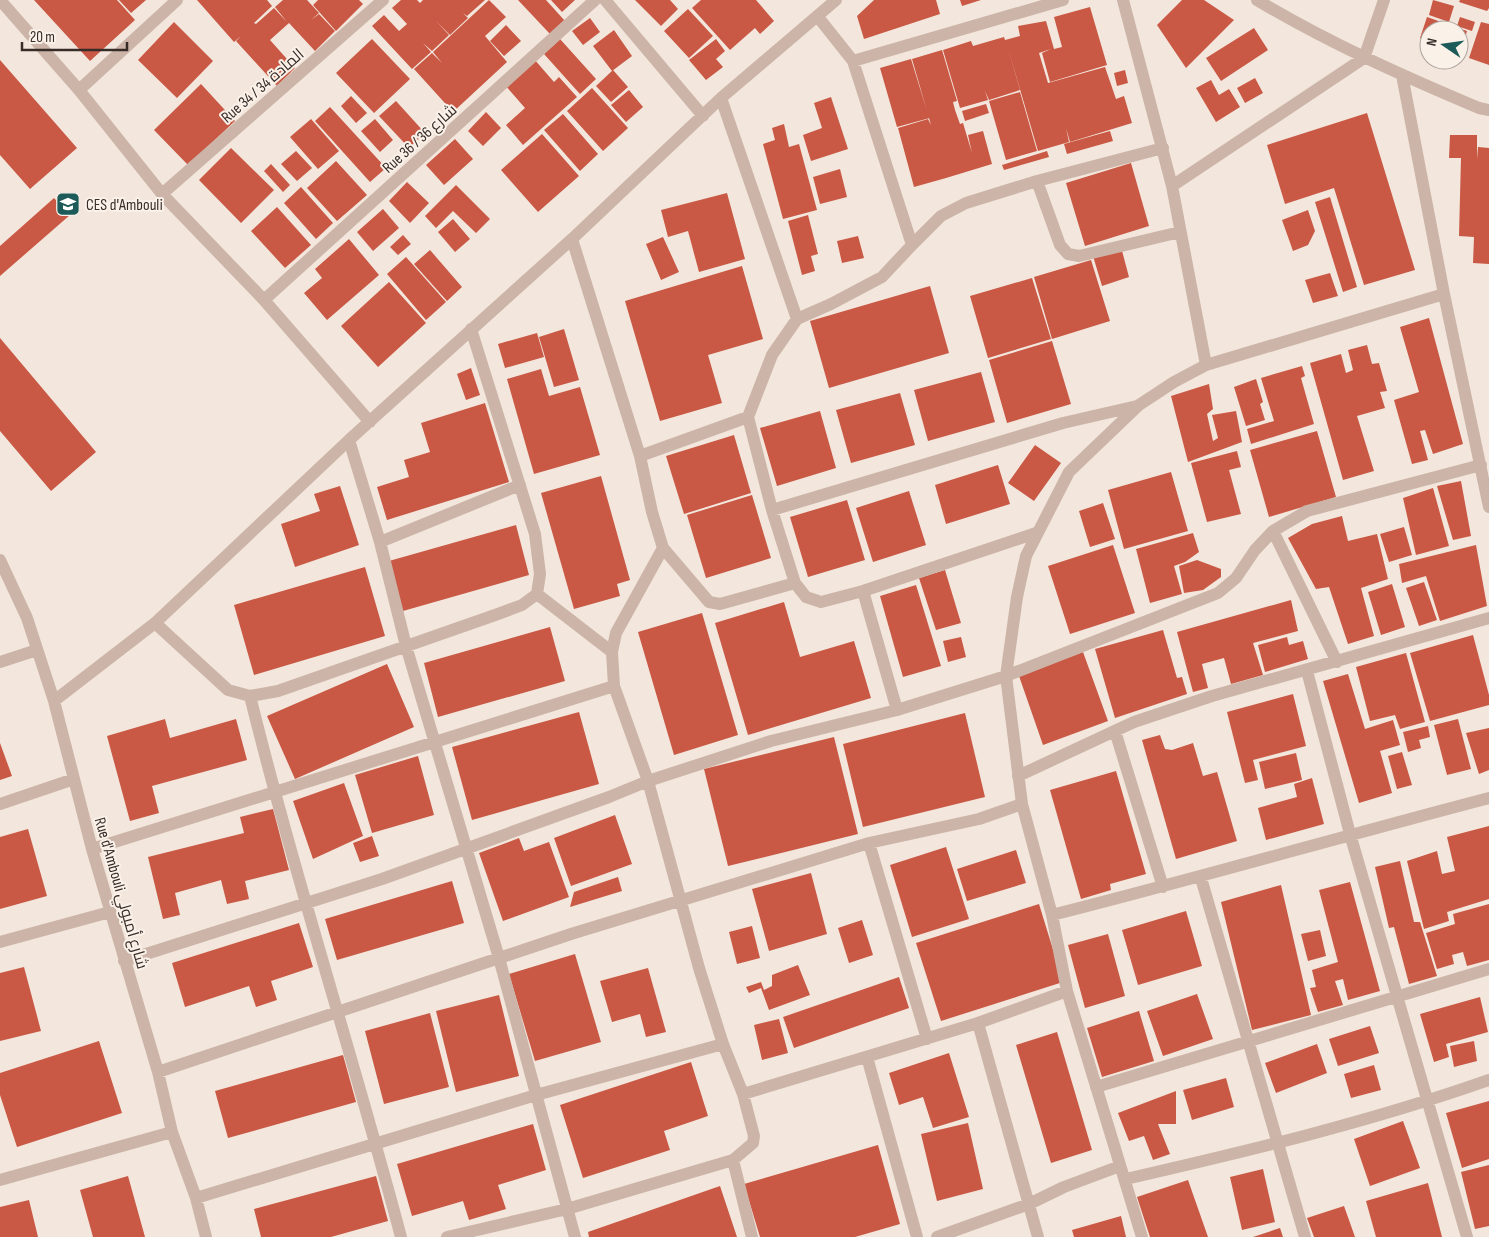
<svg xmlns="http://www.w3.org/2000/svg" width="1489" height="1237" font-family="'Sofia Sans Condensed',Cairo,sans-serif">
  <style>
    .building { fill: #c95844 }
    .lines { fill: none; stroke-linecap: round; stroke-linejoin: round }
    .minor { stroke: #ccb5a8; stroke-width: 12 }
    .labels { text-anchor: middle; stroke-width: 4; stroke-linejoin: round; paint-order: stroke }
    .street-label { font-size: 16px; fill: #382c28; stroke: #faf1e9 }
    .poi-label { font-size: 16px; fill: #382c28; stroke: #faf1e9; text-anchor: start }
  </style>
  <rect width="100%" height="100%" fill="#f3e6dc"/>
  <!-- building -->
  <path class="building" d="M34,0H117L135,20L90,61Z
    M119,0H146L131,13Z
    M197,0H267L272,6L254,23L256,24L274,8L287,22L275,7L283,0H307L319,13L311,20L319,14L335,31L315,51L289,23L270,40L295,68L277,86L236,41L241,36L234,42Z
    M318,0H359L363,4L336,31L313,5Z
    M401,0H417L420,3L423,0H485L467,16L463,13L468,18L450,35L435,20L449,35L432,51L423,43L431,52L412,69L372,26L384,15L399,31L407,24L392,8Z
    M489,0L506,17L485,36L507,62L453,112L414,69L432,53L442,63L433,52Z
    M518,0H546L565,21L550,34Z
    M551,0H575L562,12Z
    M635,0H670L678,9L661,26Z
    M701,0H756L774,21L760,34L755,28L730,50L692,8Z
    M874,0H936L940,14L864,39L857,16Z
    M960,0H981L962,6Z
    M1182,0H1204L1234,20L1186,68L1157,25Z
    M1433,0L1454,6L1449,22L1429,15Z
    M1460,0H1489V8L1487,11L1459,2Z
    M1090,7L1107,65L1050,82L1042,53L1051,49L1039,53L1048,83L1105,67L1116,99L1124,96L1132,123L1070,142L1066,128L1069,142L1038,151L1008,48L1020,90L989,100L985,91L988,100L960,108L943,50L971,41L973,46L1004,37L1005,40L1020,36L1018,26L1046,21L1054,49L1062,47L1054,17Z
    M688,9L713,36L689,58L664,31Z
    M1427,17L1467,31L1461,52L1459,30H1429V41L1420,38Z
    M1460,17L1475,22L1472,31L1457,26Z
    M590,18L600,32L583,45L572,31Z
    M174,22L213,61L177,98L138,60Z
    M1481,22L1489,24V65L1469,58Z
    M506,25L521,41L504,56L490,41Z
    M1254,28L1268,50L1221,81L1206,58Z
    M614,30L632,56L612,71L593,46Z
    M372,39L410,79L374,113L336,73Z
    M560,39L596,79L580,94L544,54Z
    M716,39L725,51L716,59L723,67L706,80L689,60Z
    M942,50L957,101L953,102L955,110L960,124L963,123L972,153L968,135L983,131L992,164L946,178L932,132L946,178L914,187L898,128L928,119L931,125L929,118L937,116L897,127L880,68L911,59L927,111L912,59Z
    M534,59L554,82L559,77L577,97L523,145L506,125L525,108L505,85Z
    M0,60L77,148L30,189L0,155Z
    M613,70L628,87L611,102L596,86Z
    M1125,70L1128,83L1117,86L1114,73Z
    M1255,78L1263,93L1245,103L1237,88Z
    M1211,80L1219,95L1229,89L1240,107L1216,122L1196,88Z
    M201,84L235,121L188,165L154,130Z
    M592,88L628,128L603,151L567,111Z
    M629,90L643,107L626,122L611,105Z
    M1020,92L1037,151L1006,160L989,101Z
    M351,96L367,113L356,123L341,106Z
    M831,97L848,149L811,161L803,135L822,128L814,103Z
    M396,101L425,133L409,148L379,116Z
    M986,104L989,113L965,121L962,111Z
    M330,107L386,168L370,182L315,121Z
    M486,112L501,128L483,146L468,131Z
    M1367,113L1415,270L1364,285L1334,188L1285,204L1267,145Z
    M563,114L598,154L580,171L544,130Z
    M311,119L339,151L318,169L290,137Z
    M375,119L393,140L380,152L361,131Z
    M784,124L789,147L799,144L817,210L783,219L763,144L775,140L772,128Z
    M1110,131L1113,141L1067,154L1064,144Z
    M542,134L579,176L538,212L501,170Z
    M1450,135H1477V159L1478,147L1489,148V264L1473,263L1474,237L1459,236L1461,158H1449Z
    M455,139L473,159L444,185L426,165Z
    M231,148L274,190L241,223L199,180Z
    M296,151L312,168L297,181L281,164Z
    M1047,151L1049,157L1004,170L1002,165Z
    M336,161L367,195L337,221L307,188Z
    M1131,163L1149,226L1085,246L1066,183Z
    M271,164L290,185L283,192L264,171Z
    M840,169L847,197L820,204L813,177Z
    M407,182L429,203L410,223L389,201Z
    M456,185L490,219L476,233L453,211L436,228L425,216Z
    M301,187L333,223L316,239L284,203Z
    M727,193L745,259L699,272L688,231L668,237L661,210Z
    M1330,197L1357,287L1343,292L1315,202Z
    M54,198L70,215L0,276V246Z
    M277,207L311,245L285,268L251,231Z
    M383,209L399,228L373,251L357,232Z
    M1308,210L1315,231L1308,245L1293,251L1282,220Z
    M808,215L818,254L811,256L815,271L802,275L788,221Z
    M453,219L470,239L455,252L438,232Z
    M403,235L411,244L398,255L390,247Z
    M858,236L864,258L842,263L837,241Z
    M663,237L679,272L661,280L646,244Z
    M349,239L379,275L327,320L304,293L322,278L315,269Z
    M1121,247L1129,277L1102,286L1093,256Z
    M430,250L462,287L447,301L414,264Z
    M406,257L446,302L426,320L387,274Z
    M1091,260L1110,321L1052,339L1034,277Z
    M742,266L763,339L708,355L722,403L660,421L625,301Z
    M1330,273L1338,296L1313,303L1305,280Z
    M1032,278L1051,339L988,358L970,296Z
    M389,282L426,323L378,367L341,326Z
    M930,286L949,353L829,388L810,321Z
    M1429,318L1463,444L1433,454L1425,430L1420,431L1428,460L1412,464L1394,400L1419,392L1400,327Z
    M564,329L579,380L554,387L539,337Z
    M537,333L544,357L505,368L498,344Z
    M0,338L96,452L51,491L0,431Z
    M1052,341L1071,404L1007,423L989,360Z
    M1367,345L1372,364L1379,363L1387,391L1380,392L1385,408L1357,416L1374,471L1343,480L1310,363L1341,354L1346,373L1353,370L1348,350Z
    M1302,366L1305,376L1301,378L1314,424L1251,444L1247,429L1274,421L1261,378Z
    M471,368L480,395L466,400L457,374Z
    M541,369L549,396L580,387L600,455L534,474L507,379Z
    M981,372L995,422L928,441L914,390Z
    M1256,379L1263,402L1260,404L1265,420L1246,426L1234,387Z
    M1209,384L1213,409L1207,414L1213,441L1218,438L1212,415L1236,411L1242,442L1188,462L1171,396Z
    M900,393L915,445L851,463L836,410Z
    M485,403L509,482L387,520L377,487L409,477L404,460L430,452L421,423Z
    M820,411L836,468L777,486L760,428Z
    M1317,431L1336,497L1269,517L1250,450Z
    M734,435L751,493L684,514L666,456Z
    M1035,445L1061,463L1034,501L1008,483Z
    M1237,451L1241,467L1229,470L1241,514L1207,522L1191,463Z
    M998,465L1010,504L946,524L935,485Z
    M1171,472L1188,531L1124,549L1108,490Z
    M601,476L630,580L617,584L620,596L574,609L541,493Z
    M1461,481L1471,536L1453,540L1437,486Z
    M340,486L359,545L295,567L281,524L320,511L314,494Z
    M1433,488L1449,546L1416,555L1403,498Z
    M909,491L926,545L873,562L856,508Z
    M752,495L771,558L706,578L687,515Z
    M847,500L865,560L808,577L790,517Z
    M1103,503L1115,539L1090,547L1079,511Z
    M1342,516L1348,541L1377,534L1388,579L1361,588L1374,636L1348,644L1329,587L1316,589L1288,538L1312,524Z
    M516,525L529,575L403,611L389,561Z
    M1404,527L1412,555L1389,562L1380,534Z
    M1193,533L1199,552L1185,562L1174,566L1182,594L1150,603L1136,549Z
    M1113,545L1135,613L1070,634L1048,566Z
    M1476,545L1487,606L1440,621L1426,576L1402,583L1399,564Z
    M1197,560L1221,569V577L1203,590L1184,593L1179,566Z
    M365,567L385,636L254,675L234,605Z
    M945,570L961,623L936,630L919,578Z
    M1424,582L1437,620L1419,626L1406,588Z
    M1392,584L1405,627L1381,635L1368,592Z
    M916,585L941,666L903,677L880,596Z
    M1291,600L1298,631L1253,643L1263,675L1231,684L1224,658L1202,664L1208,688L1193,692L1177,632Z
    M784,602L800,657L854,641L871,698L748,735L715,623Z
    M702,613L738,735L674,755L638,632Z
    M550,627L565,681L438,717L424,663Z
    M1163,630L1177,678L1182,677L1187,694L1115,718L1095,649Z
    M1473,635L1489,695V705L1430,721L1410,653Z
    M961,637L966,657L948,662L943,641Z
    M1287,637L1289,645L1303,641L1308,659L1265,672L1258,645Z
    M1083,652L1108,721L1043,745L1019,676Z
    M1406,653L1425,722L1400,729L1395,715L1370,721L1356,667Z
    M387,664L414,727L295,779L267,716Z
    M1348,674L1365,729L1393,720L1400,745L1380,751L1392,793L1359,803L1323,681Z
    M1293,694L1306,746L1253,760L1258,780L1245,783L1227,712Z
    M579,712L599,784L472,820L452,747Z
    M965,713L985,797L863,827L843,744Z
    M165,719L170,738L236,719L247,760L152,786L159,813L130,821L107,736Z
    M1458,719L1471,769L1447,775L1434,725Z
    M1428,726L1430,737L1419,740L1421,748L1408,752L1403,732Z
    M1489,728V770L1479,774L1466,733Z
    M1160,735L1165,749L1172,750L1193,743L1203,776L1217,772L1237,841L1176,859L1142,740Z
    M834,737L858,834L728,866L704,769Z
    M0,743L12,776L0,780Z
    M1402,752L1412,785L1397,789L1388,756Z
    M1296,753L1302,780L1265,789L1259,762Z
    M418,756L434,815L372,833L355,775Z
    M1116,771L1146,874L1110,884L1111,890L1081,899L1050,790Z
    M1312,778L1324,824L1266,840L1258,808L1297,797L1294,784Z
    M344,783L363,836L313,859L293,801Z
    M273,809L289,870L245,881L249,899L227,904L221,880L175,893L180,915L163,919L148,857L244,833L240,817Z
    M615,815L632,864L571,886L554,838Z
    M1489,826V899L1447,912L1449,921L1424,929L1407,861L1437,851L1442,874L1455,871L1447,837Z
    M28,829L47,896L0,909V837Z
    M372,836L379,856L360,862L353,843Z
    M519,838L524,851L549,842L569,897L503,921L479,853Z
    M946,847L969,919L912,937L890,865Z
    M1016,850L1026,883L967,901L957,869Z
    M1400,861L1414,922H1420L1437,976L1409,984L1394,927L1389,928L1375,867Z
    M811,873L827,934L769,951L752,889Z
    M618,877L622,891L570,907L574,892Z
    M452,881L464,923L337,960L325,919Z
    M1350,882L1380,991L1348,1000L1343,979L1335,981L1343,1005L1318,1012L1310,988L1316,987L1312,970L1338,962L1319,890Z
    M1281,885L1311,1015L1252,1030L1221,902Z
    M1039,904L1063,982L941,1021L916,943Z
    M1489,904V960L1467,966L1463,952L1452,955L1454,964L1437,969L1426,933L1455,924L1453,914Z
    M1186,911L1202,966L1138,985L1122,930Z
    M862,920L873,955L849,963L838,928Z
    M299,923L313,967L271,981L277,1000L256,1007L249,986L185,1007L172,963Z
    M752,926L760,958L737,964L729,932Z
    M1320,930L1326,956L1308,961L1301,934Z
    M1108,934L1125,996L1085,1008L1068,945Z
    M575,954L601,1042L535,1061L509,974Z
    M798,965L810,995L769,1010L761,988L749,993L746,987L761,982L764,990L772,986V975Z
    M24,967L41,1031L0,1041V973Z
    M648,968L666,1032L646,1037L640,1014L612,1022L600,981Z
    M899,977L909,1008L794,1048L783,1017Z
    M1197,994L1213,1039L1163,1056L1147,1011Z
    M499,995L519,1076L456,1092L436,1011Z
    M1480,997L1488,1032L1446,1044L1449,1057L1434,1062L1420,1014Z
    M1139,1011L1154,1061L1102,1077L1087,1028Z
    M430,1013L449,1087L384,1104L365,1031Z
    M779,1019L788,1053L762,1060L754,1025Z
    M1370,1026L1379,1053L1338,1066L1329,1039Z
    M1057,1032L1092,1150L1051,1163L1016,1045Z
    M99,1041L122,1113L17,1147L0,1095V1073Z
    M1474,1041L1477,1061L1454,1067L1450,1046Z
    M1317,1044L1327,1073L1276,1093L1265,1063Z
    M949,1053L969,1117L933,1128L923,1097L899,1105L889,1073Z
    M343,1055L356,1102L228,1138L215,1091Z
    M691,1062L708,1116L664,1131L670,1150L583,1178L560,1105Z
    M1374,1065L1381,1090L1351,1098L1344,1074Z
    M1226,1078L1234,1107L1192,1120L1183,1090Z
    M1176,1091V1124H1158L1170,1154L1153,1160L1144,1136L1129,1141L1118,1113Z
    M1489,1101V1159L1462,1168L1446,1113Z
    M1403,1121L1420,1168L1370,1186L1354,1139Z
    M968,1123L983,1189L937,1201L921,1134Z
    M533,1124L546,1170L498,1185L506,1209L469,1220L463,1201L412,1216L397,1164Z
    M878,1145L900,1224L855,1237H760L744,1184Z
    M1489,1165V1226L1475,1229L1461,1172Z
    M1263,1169L1275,1222L1242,1230L1230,1177Z
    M128,1176L145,1237H93L80,1190Z
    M376,1176L388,1221L331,1237H261L254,1209Z
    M1188,1180L1208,1237H1150L1137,1197Z
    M1428,1183L1442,1237H1376L1366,1201Z
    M720,1186L737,1237H589L588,1232Z
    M29,1200L38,1237H0V1207Z
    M1344,1206L1355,1237H1314L1307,1218Z
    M1121,1216L1126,1237H1074L1072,1230Z
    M1280,1228L1283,1237H1253Z"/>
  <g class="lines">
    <!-- minor -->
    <path class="minor" d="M0,0L79,90L162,194L264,300L370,422
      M605,0L703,116
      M1123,0L1172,186L1206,365
      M1257,0C1329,43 1403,76 1479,108L1489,110
      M818,17L853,61L912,245L882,277L831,304L797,319L772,355L748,417L772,510L795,583L806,597L821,602L863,591L1036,533
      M853,61L1063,0
      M1402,75L1444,294L1489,507
      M79,90L177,0
      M721,98L797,319
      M1037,181L1060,245L1068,254L1079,256L1180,232
      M1172,186L1364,58L1384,0
      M162,194L383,0
      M912,245L941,216L966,203L1037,181L1163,148
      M264,300L595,0
      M349,440L380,542L406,646L499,958L575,1237
      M640,456L748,417
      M772,510L1063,423L1137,406
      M1273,531L1337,662
      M380,542L520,485
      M663,548L709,602L720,604L795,583
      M0,560L27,618L54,701L92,849L158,1072L172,1132L196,1198L206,1237
      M863,591L897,710
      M537,594L612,652
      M155,623L228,690L250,696L278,691L498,614L522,605L537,594L540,574L535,534L471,329
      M0,662L37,650
      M1307,671L1350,834L1467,1237
      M250,696C295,878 353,1056 401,1237
      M54,701L155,623L349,440L572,239L721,98L836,0
      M1115,731L1163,887
      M1018,776L1134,722L1212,696L1489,618
      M0,804L74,779
      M1022,804L1052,915L1067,991L1142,1237
      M869,843L927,1039
      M92,849L614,686
      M1201,878L1305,1237
      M1052,915C1199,878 1343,836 1489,798
      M0,942L110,912
      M124,961L382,879L609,797L648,781L771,741L897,710L1006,676L1218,593L1236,578L1255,550L1273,531L1307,511L1481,465
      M978,1023L1038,1237
      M867,1057L917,1237
      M158,1072L571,934L869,843L979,819L1022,804L1006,676L1017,597L1026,556L1069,472L1139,405L1174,382L1206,365L1444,294
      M1096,1087L1489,969
      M743,1094L978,1023L1067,991
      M733,1160L752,1237
      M1126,1179C1248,1151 1370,1122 1489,1080
      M0,1180L172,1132
      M196,1198L536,1095L723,1044
      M447,1237L567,1209L733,1160L753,1143L754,1136L743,1094L723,1044L699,968L648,781L614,686L612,652L616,633L663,548L652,512L640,456L572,239
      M937,1237L1029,1204L1064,1187L1120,1166"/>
  </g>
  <!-- icons -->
  <defs>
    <g id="school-square" transform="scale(1.25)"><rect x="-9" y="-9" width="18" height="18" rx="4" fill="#1c5b59" stroke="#faf1e9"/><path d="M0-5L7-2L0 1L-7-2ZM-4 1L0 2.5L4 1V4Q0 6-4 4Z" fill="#fff"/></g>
  </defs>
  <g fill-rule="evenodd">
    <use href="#school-square" x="68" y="204"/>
  </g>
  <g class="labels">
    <!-- street labels -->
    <g class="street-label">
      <text transform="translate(262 85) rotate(-41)" y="6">Rue 34 / المادة 34</text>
      <text transform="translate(419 138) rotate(-42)" y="6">Rue 36 / شارع 36</text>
      <text transform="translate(122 893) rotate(74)" y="6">Rue d'Ambouli شارع أمبولي</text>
    </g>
    <!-- poi labels -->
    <g class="poi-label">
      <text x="86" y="210">CES d'Ambouli</text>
    </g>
  </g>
  <!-- north arrow -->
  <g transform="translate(1444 45) rotate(283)"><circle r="24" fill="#faf1e9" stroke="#aca29c"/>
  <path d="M0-4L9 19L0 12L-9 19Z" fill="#1c5b59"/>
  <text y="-8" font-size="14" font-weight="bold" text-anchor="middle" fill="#382c28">N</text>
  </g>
  <!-- scale -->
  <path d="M22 42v8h105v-8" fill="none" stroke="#382c28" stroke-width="2.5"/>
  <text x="30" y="42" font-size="15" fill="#382c28" stroke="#faf1e9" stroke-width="4" paint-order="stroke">20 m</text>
</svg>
